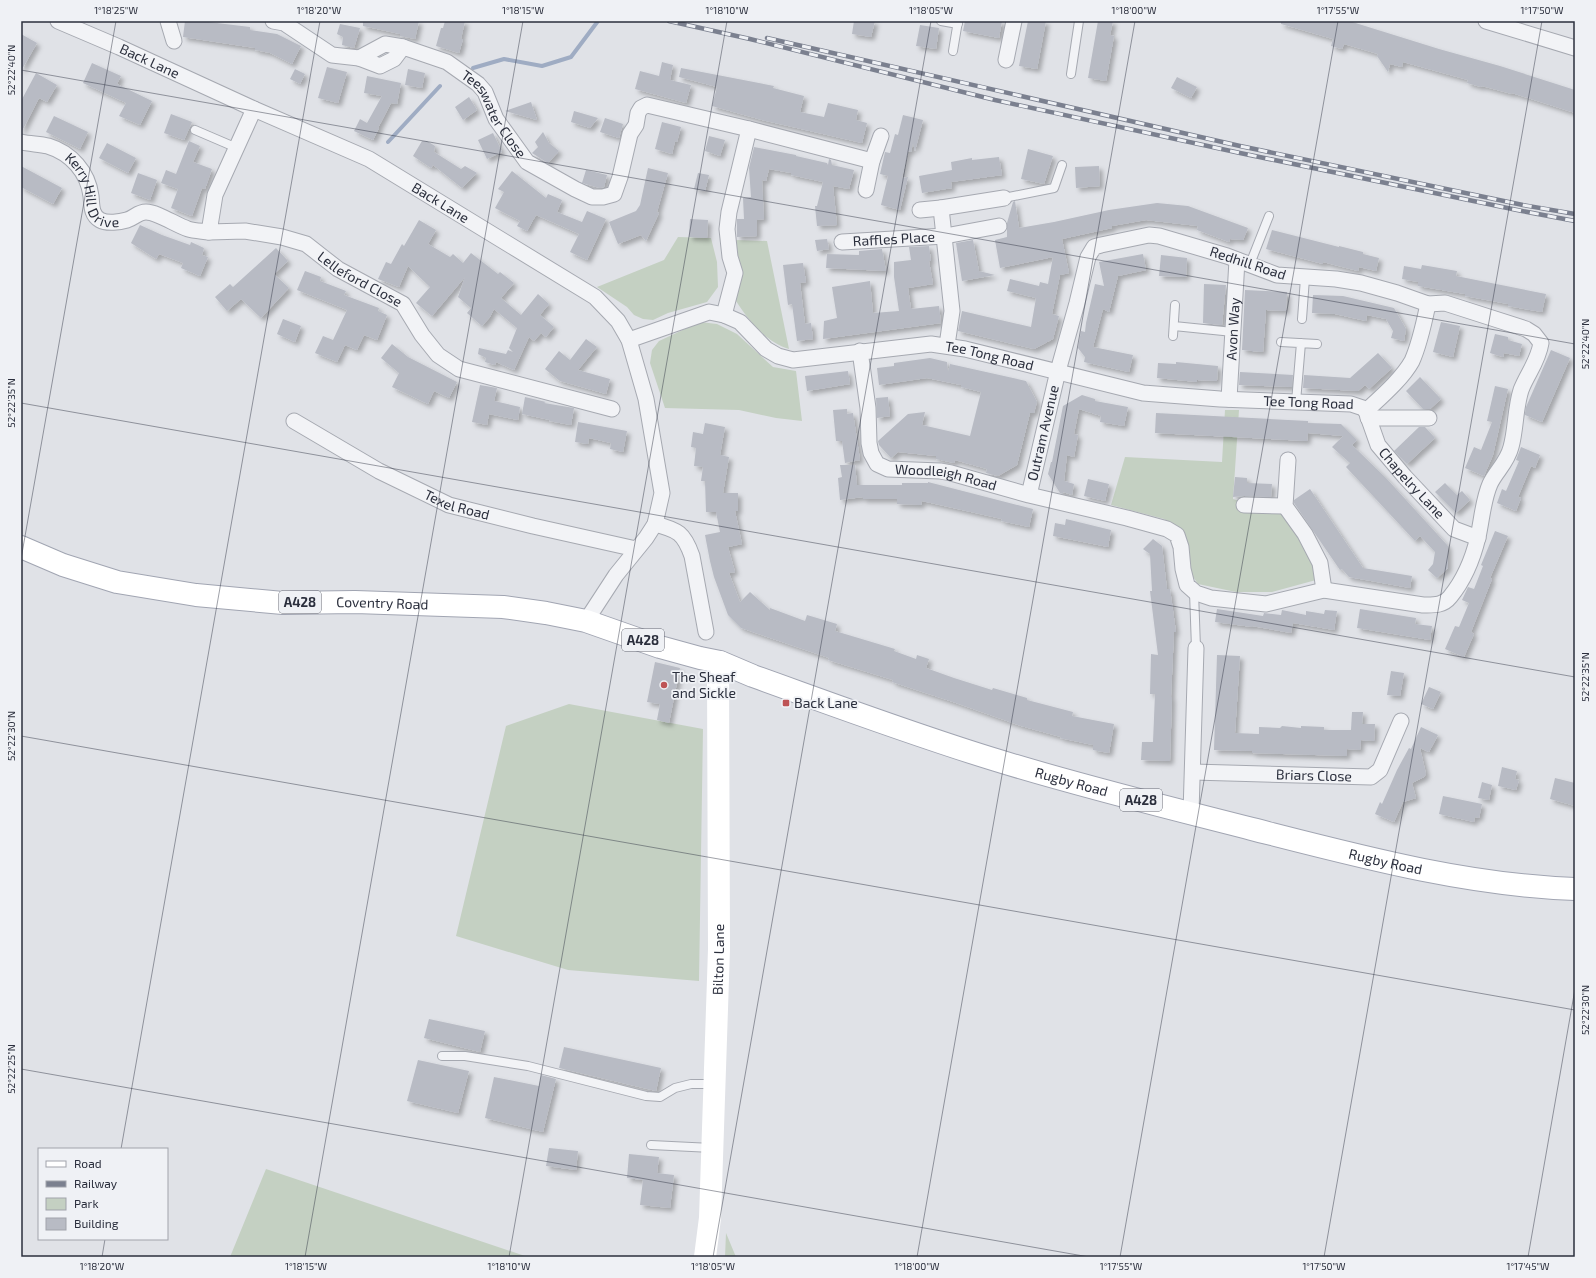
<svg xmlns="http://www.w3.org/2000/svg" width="1596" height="1278" font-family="'Exo 2',sans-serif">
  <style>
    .green { fill: #c4d0c2 }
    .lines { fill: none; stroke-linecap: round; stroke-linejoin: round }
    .stream { stroke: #9facc3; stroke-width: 4 }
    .building { fill: #b8bbc4; filter: url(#shadow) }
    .lane-casing { stroke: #a6a9b1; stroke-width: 10 }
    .street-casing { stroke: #a6a9b1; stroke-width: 17 }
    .primary-casing { stroke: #a1a5b2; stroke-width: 24 }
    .lane { stroke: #f2f3f6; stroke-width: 8 }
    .street { stroke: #f2f3f6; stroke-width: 15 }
    .secondary { stroke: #fff; stroke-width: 22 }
    .primary { stroke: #fff; stroke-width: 22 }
    .rail-casing { stroke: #7b808f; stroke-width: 4.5 }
    .rail { stroke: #eff1f5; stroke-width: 3; stroke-dasharray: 9; stroke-linecap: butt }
    .ticks { fill: none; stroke: #2b2f3d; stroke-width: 1; stroke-opacity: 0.45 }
    .poi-dot { fill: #be5355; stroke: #eff1f5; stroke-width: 1.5 }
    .labels { text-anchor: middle; stroke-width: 3.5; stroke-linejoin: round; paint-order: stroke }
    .shield { fill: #eff1f5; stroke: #666974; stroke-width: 1 }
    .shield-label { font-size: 13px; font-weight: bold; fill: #2b2f3d }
    .street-label { font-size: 14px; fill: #2b2f3d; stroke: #eff1f5 }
    .poi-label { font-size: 14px; fill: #2b2f3d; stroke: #eff1f5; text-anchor: start }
    .neatline { fill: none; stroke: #2b2f3d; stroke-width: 1.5 }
    .ticks-label { font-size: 10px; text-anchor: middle; fill: #2b2f3d }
  </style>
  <defs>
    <filter id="shadow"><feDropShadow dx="3.5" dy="3.5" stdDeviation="2" flood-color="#0004"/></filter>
  </defs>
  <rect width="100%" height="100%" fill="#e0e2e7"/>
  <!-- green -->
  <path class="green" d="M678,237L711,238L717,262L718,287L707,302L668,313L653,320L643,319L634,315L627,307L597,287L664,260Z
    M735,240L767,241L789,349C766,342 749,321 736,301C743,276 740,264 735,240Z
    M700,322L717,324L737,334L773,367L796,371L802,421L776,418L739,410L665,408L650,363L652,350L659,341Z
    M1225,410H1239L1233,499L1281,513L1293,523L1315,562L1316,580L1272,592H1236L1198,584L1189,571L1177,527L1164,519L1111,505L1125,457L1222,462Z
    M569,704L703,729L699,981L568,970L456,936L506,726Z
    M266,1169L528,1257H230Z
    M726,1233L736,1257H725Z"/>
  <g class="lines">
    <!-- stream -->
    <path class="stream" d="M473,68L504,59L542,66L571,57L598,21
      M388,142L440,86"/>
  </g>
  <!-- building -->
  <path class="building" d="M185,21H200L250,27V30L277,34L301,46L292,64L270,53L255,50V48L183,37Z
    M363,21H419L415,39L400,36V34L363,26Z
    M445,21H465L461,39H463L459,53L436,46L441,28H443Z
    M854,21H875L871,37L852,34Z
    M965,21H1002L999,38L963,31Z
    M1028,21H1046L1037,69L1019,66Z
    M1098,21H1113L1110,35L1114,36L1106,81L1088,78Z
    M1281,21H1349L1439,49L1500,66L1575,90V113L1512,93V94L1482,86L1481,87L1467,83L1468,80L1403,62L1402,67L1390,64L1388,72L1377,56L1378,54L1344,44L1342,49L1331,46L1333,39L1281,24Z
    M340,24L360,28L354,48L342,45L343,37L337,34Z
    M920,25L939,28L936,49L916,46Z
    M21,34L37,43L21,71Z
    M662,62L673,65L670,80L691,85L686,103L635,89L640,71L659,76Z
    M92,63L121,76L117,84L152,101L140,125L119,116L126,103L83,83Z
    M327,67L347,72L338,103L318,98Z
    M681,68L774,86L773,88L804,96L800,112L824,117L828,103L858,110L856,120L867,123L862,143L762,120L712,106L717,87L679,77Z
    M295,69L305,74L300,84L290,79Z
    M408,69L425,73L422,88L405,85Z
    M36,73L57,85L47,102L39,98L21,133V101Z
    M367,76L401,83L397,104L391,103L378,128H379L373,140L354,131L360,119L367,123L382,96L364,93Z
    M1177,77L1197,87L1191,98L1171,88Z
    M469,97L477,110L463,120L455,107Z
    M531,102L537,120L505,111Z
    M574,111L598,118L590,128L571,122Z
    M171,114L192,122L184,140L164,133Z
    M903,115L923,120L915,151L913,143L911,152L908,151L902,178L908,177L900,210L881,205L888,176L880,174L885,152L890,153L895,134L898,135Z
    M54,116L88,132L80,149L46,132Z
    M605,118L623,124L619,138L600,132Z
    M662,122L681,127L677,142L675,141L672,154L655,149Z
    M543,132L549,143L559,151L548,163L532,153L538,147L535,142Z
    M493,133L502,152L487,159L478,140Z
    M709,136L725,140L720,156L705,151Z
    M189,141L200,146L193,162L212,169L205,189L202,188L192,216L171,208L178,189L161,183L166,170L176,174Z
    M422,141H427L435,146L434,152L461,169L465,166L477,173L462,188L433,165L431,168L413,156Z
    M107,143L136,158L128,173L99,158Z
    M754,147L796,155V156L827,163L828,165L829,159L831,160L832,165L854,170L849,189L833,186L837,225L817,226L815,206H817L823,182L791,175V173L769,169L766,181L762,180L764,219L757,220V236L737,237V219H744L743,198L751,197L749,168Z
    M1028,149L1053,156L1044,184L1021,179Z
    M999,157L1002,175L951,182L952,188L922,193L919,176L952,170L951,162L972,158V160Z
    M21,166L62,188L53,204L21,187Z
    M1099,166L1100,186L1076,188L1075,167Z
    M648,168L668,173L657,212L659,213L646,241L641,235L618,244L609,222L636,211L640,205Z
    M586,170L607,175L604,187L600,188L582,183Z
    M512,171L546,198L548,194L562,200L557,212L582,222L587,211L606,219L587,260L570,252L579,234L536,215L527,231L517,226L520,221L495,208L504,192L498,189Z
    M138,173L157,180L150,200L131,193Z
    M698,173L709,175L705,191L694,189Z
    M1015,201L1019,228L1054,222L1109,210L1157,203L1188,206L1248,228L1243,240L1230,239L1229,242L1197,230L1198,226L1146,220L1112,226V228L1062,239L1069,273L1060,275L1052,314L1059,316L1053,339L1034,349L958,331L962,311L1031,327L1036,298L1007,291L1010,279L1039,286L1040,282L1048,284L1053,257L1000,268L995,240L1007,237V223L1013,202Z
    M690,219L708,220L707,238L689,237Z
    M419,220L436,230L428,244L450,257L453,254L463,263L471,253L498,274L500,272L514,283L501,298L521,315L538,294L549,304L540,315L554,327L546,337L541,333L534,341L529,337L514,370L496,362L495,365L485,362L486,358L478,354L479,348L506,354L508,350L513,352L509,348L517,328L494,309L490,317L482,326L467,313L471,308L458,297L465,277L432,316L416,303L430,287L408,266L399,287L378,279L386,262L391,264L402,244L404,246Z
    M140,225L162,235L190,245L191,242L204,248L202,255L208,257L200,276L181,268L183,263L159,254L156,259L131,243Z
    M1272,230L1339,247V246L1363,252V254L1379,258L1376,271L1359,267L1358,271L1323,262V264L1266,249Z
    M827,239L829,249L817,251L815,240Z
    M973,240L979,271L995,275L962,281L956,243Z
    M929,246L931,261H929L933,284L908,288L911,309L939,306L941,323L823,339L824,321L837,318L832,287L870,281L873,313L899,311L894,277V262L911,260L909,247Z
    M276,248L288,261L274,274L289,288L261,318L241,299L227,311L215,297L230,284L233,287Z
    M882,249L886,271L826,268L827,254L859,255V251Z
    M1143,254L1146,270L1118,276L1109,312L1103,309L1093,347L1133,355L1129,372L1084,362L1085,357L1078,348L1081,331L1085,332L1086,323L1095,284L1104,286L1099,262Z
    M1161,255L1187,258L1186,277L1159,276Z
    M803,263L806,282L800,283L805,324L811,323L813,339L797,341L792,304L788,305L783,265Z
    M1422,265L1457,271L1456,276L1546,294L1542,312L1508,306V304L1465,296V294L1418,286V282L1402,279L1404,266L1421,269Z
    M305,271L321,277L320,281L346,291L344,295L379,308L378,311L387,315L377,340L364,335L357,350L345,345L337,362L315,353L323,336L333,340L347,310L297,290Z
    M1204,284L1226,285L1222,325L1203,323Z
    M1245,290L1287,292L1286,311L1266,310L1263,352L1242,350Z
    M1313,295L1343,296L1394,308L1406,329L1404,341L1391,338L1393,331L1386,319L1367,315L1366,321L1335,314L1312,313Z
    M283,319L301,326L295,342L277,334Z
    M1441,322L1460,326L1453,357L1433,352Z
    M1495,334L1508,337V340L1522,344L1519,356L1504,353L1503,357L1490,353Z
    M586,339L597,347L578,370L610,379L606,394L560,381L545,369L559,351L570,360Z
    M392,344L408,357L457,382L449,398L434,391L428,404L392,387L399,373L381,358Z
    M1551,350L1570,358L1542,422L1525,415V413L1526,407Z
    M1378,353L1392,368L1369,389L1365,385L1358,391L1303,388L1304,375L1350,378Z
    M930,358L947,362L948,372L950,364L1026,381L1037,402L1034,413H1030L1017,465L998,476L986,473L987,469L955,460L954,463L936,459V456L898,452L891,458L879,445L878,441L908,414L925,412L922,425L970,436L981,392L961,387V385L927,378L879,385L877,368L894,366V363Z
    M1176,362L1218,366L1217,381L1197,380V382L1157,378L1158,363L1176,364Z
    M848,371L850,384L807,391L805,376Z
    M1240,372L1293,375L1292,387L1239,385Z
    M1420,377L1441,399L1430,409H1423L1406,391Z
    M480,385L497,388L494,401L520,407L518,420L489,414L487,425L472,422Z
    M1495,386L1508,389L1493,455L1484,476L1465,468L1474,447L1481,450L1492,422L1487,421Z
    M1082,395L1095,399V401L1128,407L1124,426L1100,422L1101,416L1079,409L1074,434L1078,435L1074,457L1067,455L1064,481L1074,484L1072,495L1063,492V494L1060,493L1048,474L1051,462H1052L1063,406Z
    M525,397L546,402L544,403L574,408L571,425L549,421L550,420L522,414Z
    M888,397L890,416L877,418L876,398Z
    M847,409V414L853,413L860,460L845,463L842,441H836L833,410Z
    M1156,413L1308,421V423L1341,424L1357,440L1352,445L1386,478L1448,546V568L1437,578L1428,570L1433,564L1435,552L1420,536L1415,541L1346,467L1350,463L1332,447L1343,436L1308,433L1307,441L1155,433Z
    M578,422L627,431L623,452L610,449L611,443L589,438L588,444L575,442Z
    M705,423L725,427L720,455L729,457L723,493H738V511H735L742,544L728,547L735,572L729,573L740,602L750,592L770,610V608L805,621L807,615L837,624L835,631L895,649L894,651L916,659L917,655L929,659L926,668L954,678L992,690L993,688L1027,698V700L1073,712L1072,716L1114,724L1109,753L1093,750V745L1060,738L1061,737L1021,726L956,703L892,682L893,680L828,660L829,658L741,628L728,615L714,577L710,561L705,535L720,532L716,512H706L705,481H701L703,467L694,466L696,448L691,447L693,432L703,434Z
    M1419,427H1425L1435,438L1407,464L1394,451Z
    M1521,447L1540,455L1535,468L1531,466L1518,497L1521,498L1516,511L1497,503L1502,489L1506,491L1519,461L1516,460Z
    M840,465H855L857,485H902V483H928V482L1033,509L1029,527L1001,521L1002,519L922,501L921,505L897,504V499H863V497L840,500L838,478L842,477Z
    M1235,477L1247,478V483L1272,484L1271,497L1244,496L1233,497Z
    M1088,479L1109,484L1105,501L1084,496Z
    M1445,483L1457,495L1462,491L1470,500L1456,513L1435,492Z
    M1310,489L1363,568L1412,576L1410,588L1349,577L1342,569L1340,570L1294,503V500Z
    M1066,519L1111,530L1108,547L1053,536L1055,523L1065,525Z
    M1495,531L1508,536L1490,578L1492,579L1471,632L1474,634L1464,657L1445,649L1455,626L1459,627L1469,603L1462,600L1468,587L1474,589L1483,566L1481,565Z
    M1153,539L1162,546L1167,589H1170L1176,632H1174L1171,697H1172L1170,761L1141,760L1142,742H1153L1155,694H1150L1151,654L1158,655L1150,591H1152L1150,554L1143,549Z
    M1217,609L1263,616L1264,613L1281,615L1282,610L1306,615V611L1324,614L1325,610L1337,611L1334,630L1293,623L1291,633L1252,626V627L1215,622Z
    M1360,609L1416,618L1415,624L1432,626L1430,640L1357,628Z
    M1217,655L1240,656L1235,733L1259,734V727L1280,728L1282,726L1301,728V726L1324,727V730H1351L1352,712H1363L1362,724H1375L1374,741L1361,740L1360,750L1347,749V756L1252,753V751L1214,750Z
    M655,662L680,668L669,723L657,720L660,704L647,702Z
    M1391,671L1404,673L1400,696L1387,695Z
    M1429,687L1441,692L1433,709L1421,704Z
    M1421,727L1438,735L1429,752L1420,748L1426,774L1424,777L1412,783L1416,798L1403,802L1394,822L1375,814L1380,802L1382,804L1397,770L1409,748L1411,749Z
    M1502,767L1517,771L1515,779L1519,780L1516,790L1498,786Z
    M1555,778L1575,783V806L1550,799Z
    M1482,782L1492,785L1489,800L1478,798Z
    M1443,796L1482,804L1479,818L1475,817L1474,822L1439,814Z
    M429,1019L485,1031L480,1052L424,1038Z
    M564,1047L661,1068L656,1091L559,1068Z
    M418,1060L469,1071L458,1113L407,1101Z
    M541,1075L556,1079L543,1132L485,1118L494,1077L539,1086Z
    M549,1148L578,1151L576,1170L546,1166Z
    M629,1154L659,1157L657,1173L674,1175L670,1208L640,1205L643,1180L627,1178Z"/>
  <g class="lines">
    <!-- lane casing -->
    <g class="lane-casing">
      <path id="lane" d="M941,21L958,24
        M953,51L958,21
        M1071,74L1079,21
        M195,130L237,148
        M1004,198L1054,188L1062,165
        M1250,264L1269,216
        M1302,319L1305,278
        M1174,326L1233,332
        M1173,336L1175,305
        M1281,342L1317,344
        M1296,402L1301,343
        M1194,592L1196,648
        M442,1056H465L528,1066L646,1096L660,1097L675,1088L691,1084H714
        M651,1145L712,1148"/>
    </g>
    <!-- street casing -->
    <g class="street-casing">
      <g id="street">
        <path id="s1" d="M58,21L119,47L254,109L369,159L595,297L618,321L629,340L646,399L662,493L655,524L646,538L616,575L586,621"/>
        <path d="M168,21L174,41"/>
        <path id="s2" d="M273,21L284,23L332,55L359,58L385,44L403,47L447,62L478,84L485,92L496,119L527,162L575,189L592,197H603L614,194L620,177L630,134L636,125L638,113L641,108L647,105L749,129L872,161"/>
        <path d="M1486,21L1575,48"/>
        <path d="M359,58L380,66L394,59L403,47"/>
        <path d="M1006,60L1014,21"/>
        <path id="s3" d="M254,109L215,195L209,232L245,231L282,237L306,244L338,269L403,304L422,335L438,355L459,369L612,409"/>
        <path id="s4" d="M21,142C30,144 40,144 48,146C71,153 88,172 91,196C92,205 91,215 100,220C107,224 120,222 127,220C134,218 138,212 146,212C157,212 176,225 188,229C194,231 202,231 209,232"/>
        <path d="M866,190L872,161L881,136"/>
        <path d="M920,210L941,208"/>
        <path id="s5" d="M842,242L945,236L999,226"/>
        <path d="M724,315L735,273L730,257L727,229L729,212L749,129"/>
        <path id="s6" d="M629,340L709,312L724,315L740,322L766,349L778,356L793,360L931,344L965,349L1143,393L1220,399L1351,404L1363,408L1366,411"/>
        <path d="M947,345L952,311L941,208L1004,198"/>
        <path id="s7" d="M860,351L868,408L869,443L871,453L877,464L888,469L940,471L951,473L1029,495L1127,518L1167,529L1177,535L1181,547L1183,569L1187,585L1196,593L1211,598L1266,604L1324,590L1423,605C1433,605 1443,606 1450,597C1464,580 1473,558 1478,537C1482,519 1483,500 1490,484C1496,471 1507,463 1511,447C1516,429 1515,409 1521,390C1527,374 1538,362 1541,343L1534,334L1526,329L1445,303L1428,304L1397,293L1361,283L1336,279L1277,275L1227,256L1159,236L1149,235L1101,245L1094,247L1088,257L1077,303L1058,371L1029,495"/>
        <path id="s8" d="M1229,399L1237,260"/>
        <path id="s9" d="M1366,411L1378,445L1405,477L1454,529L1478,538"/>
        <path d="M1366,411C1381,397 1402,379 1412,361C1420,343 1424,323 1428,304"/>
        <path d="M1368,418H1429"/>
        <path id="s10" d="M294,421L379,471L449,505L533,526L636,549"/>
        <path d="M1288,460L1285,506L1305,534L1320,563L1324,590"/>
        <path d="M1244,505L1285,506"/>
        <path d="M655,524C678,530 684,533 692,556L706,632"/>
        <path id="s11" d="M1193,772L1371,777L1380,770L1401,721"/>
        <path d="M1191,813L1196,648"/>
      </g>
    </g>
    <!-- primary casing -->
    <g class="primary-casing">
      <g id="primary">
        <path id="s13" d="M21,547L63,565L117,582L196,595L283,603L355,602L503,607L546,613L586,621L660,647L700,658L720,662L753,676C834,705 914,735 996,760C1080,786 1166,807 1252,829C1358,856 1465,885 1575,889"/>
      </g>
    </g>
    <!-- lane -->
    <use href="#lane" class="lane"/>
    <!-- street -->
    <use href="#street" class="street"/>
    <!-- secondary -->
    <path class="secondary" id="s12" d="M705,1257L710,1218L719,949L718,672L720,662"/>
    <!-- primary -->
    <use href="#primary" class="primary"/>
    <!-- rail casing -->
    <g class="rail-casing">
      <path id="rail" d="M669,21L750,39L995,100L1240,153L1522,211L1575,221
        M767,38L1240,146L1523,205L1575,214"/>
    </g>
    <!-- rail -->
    <use href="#rail" class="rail"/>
  </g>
  <!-- ticks -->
  <path class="ticks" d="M21,70L1575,344M21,403L1575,677M21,559L116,21M21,736L1575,1010M21,1069L1089,1257M121,1149L320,21M102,1257L105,1239M305,1257L523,21M509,1257L727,21M713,1257L931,21M917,1257L1135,21M1120,1257L1338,21M1324,1257L1542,21M1528,1257L1575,989"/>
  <!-- markers -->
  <g class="poi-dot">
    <circle cx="664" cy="685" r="4"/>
    <rect x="782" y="699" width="8" height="8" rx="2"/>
  </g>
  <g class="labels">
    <!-- shield labels -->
    <g class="shield">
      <rect x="279" y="591" width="42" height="22" rx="3"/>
      <rect x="622" y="629" width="42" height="22" rx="3"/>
      <rect x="1120" y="789" width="42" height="22" rx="3"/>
    </g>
    <g class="shield-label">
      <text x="300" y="607">A428</text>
      <text x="643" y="645">A428</text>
      <text x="1141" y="805">A428</text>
    </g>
    <!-- street labels -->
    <g class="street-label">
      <text dy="5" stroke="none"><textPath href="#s1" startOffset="100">Back Lane</textPath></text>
      <text dy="5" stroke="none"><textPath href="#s2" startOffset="262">Teeswater Close</textPath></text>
      <text dy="5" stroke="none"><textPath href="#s4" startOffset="96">Kerry Hill Drive</textPath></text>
      <text dy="5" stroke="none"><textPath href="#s1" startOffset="424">Back Lane</textPath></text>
      <text dy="5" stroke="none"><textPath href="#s5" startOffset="52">Raffles Place</textPath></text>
      <text transform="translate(1248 263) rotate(18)" y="5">Redhill Road</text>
      <text dy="5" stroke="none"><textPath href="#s3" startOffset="295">Lelleford Close</textPath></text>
      <text dy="5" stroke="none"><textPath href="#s8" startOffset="70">Avon Way</textPath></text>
      <text dy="5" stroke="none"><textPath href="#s6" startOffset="383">Tee Tong Road</textPath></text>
      <text dy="5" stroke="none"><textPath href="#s6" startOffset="707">Tee Tong Road</textPath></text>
      <text transform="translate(1043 433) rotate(-77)" y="5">Outram Avenue</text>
      <text dy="5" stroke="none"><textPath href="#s7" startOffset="186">Woodleigh Road</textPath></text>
      <text dy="5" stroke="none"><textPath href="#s9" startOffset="87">Chapelry Lane</textPath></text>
      <text dy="5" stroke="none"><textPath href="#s10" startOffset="184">Texel Road</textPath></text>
      <text dy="5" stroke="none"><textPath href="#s13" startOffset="369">Coventry Road</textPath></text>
      <text dy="5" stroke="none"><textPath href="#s11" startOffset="121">Briars Close</textPath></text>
      <text dy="5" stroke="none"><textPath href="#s13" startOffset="1086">Rugby Road</textPath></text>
      <text dy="5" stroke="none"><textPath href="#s13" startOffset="1410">Rugby Road</textPath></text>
      <text dy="5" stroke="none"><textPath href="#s12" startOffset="298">Bilton Lane</textPath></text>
    </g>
    <!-- poi labels -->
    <g class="poi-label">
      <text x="672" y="682">The Sheaf<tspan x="672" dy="16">and Sickle</tspan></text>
      <text x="794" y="708">Back Lane</text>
    </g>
  </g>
  <!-- border -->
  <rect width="1596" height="1278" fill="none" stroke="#eff1f5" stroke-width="44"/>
  <!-- legend -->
  <rect x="38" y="1148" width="130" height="92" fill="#eff1f5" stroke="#a1a3ab"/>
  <rect x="46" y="1161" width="20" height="6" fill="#ffffff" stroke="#a1a3ab"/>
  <text x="74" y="1168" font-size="12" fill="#2b2f3d">Road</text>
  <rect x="46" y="1181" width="20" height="6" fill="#7b808f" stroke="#a1a3ab"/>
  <text x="74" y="1188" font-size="12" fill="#2b2f3d">Railway</text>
  <rect x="46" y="1198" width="20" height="12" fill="#c4d0c2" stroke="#a1a3ab"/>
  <text x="74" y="1208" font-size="12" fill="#2b2f3d">Park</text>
  <rect x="46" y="1218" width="20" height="12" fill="#b8bbc4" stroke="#a1a3ab"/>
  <text x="74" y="1228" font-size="12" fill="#2b2f3d">Building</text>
  <rect x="22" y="22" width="1552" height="1234" class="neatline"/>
  <g class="ticks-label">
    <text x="116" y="14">1°18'25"W</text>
    <text x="319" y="14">1°18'20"W</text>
    <text x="523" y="14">1°18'15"W</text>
    <text x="727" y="14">1°18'10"W</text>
    <text x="931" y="14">1°18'05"W</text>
    <text x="1134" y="14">1°18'00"W</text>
    <text x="1338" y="14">1°17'55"W</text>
    <text x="1542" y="14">1°17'50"W</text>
    <text transform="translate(11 70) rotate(-90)" y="4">52°22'40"N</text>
    <text transform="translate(1585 344) rotate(-90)" y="4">52°22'40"N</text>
    <text transform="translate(11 403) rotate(-90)" y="4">52°22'35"N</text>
    <text transform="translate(1585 677) rotate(-90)" y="4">52°22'35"N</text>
    <text transform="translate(11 736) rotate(-90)" y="4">52°22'30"N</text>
    <text transform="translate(1585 1010) rotate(-90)" y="4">52°22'30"N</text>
    <text transform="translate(11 1069) rotate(-90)" y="4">52°22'25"N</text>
    <text x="102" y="1270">1°18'20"W</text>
    <text x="306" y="1270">1°18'15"W</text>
    <text x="509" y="1270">1°18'10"W</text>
    <text x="713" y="1270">1°18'05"W</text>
    <text x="917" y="1270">1°18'00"W</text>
    <text x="1121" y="1270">1°17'55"W</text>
    <text x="1324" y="1270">1°17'50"W</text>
    <text x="1528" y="1270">1°17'45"W</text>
  </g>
</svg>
